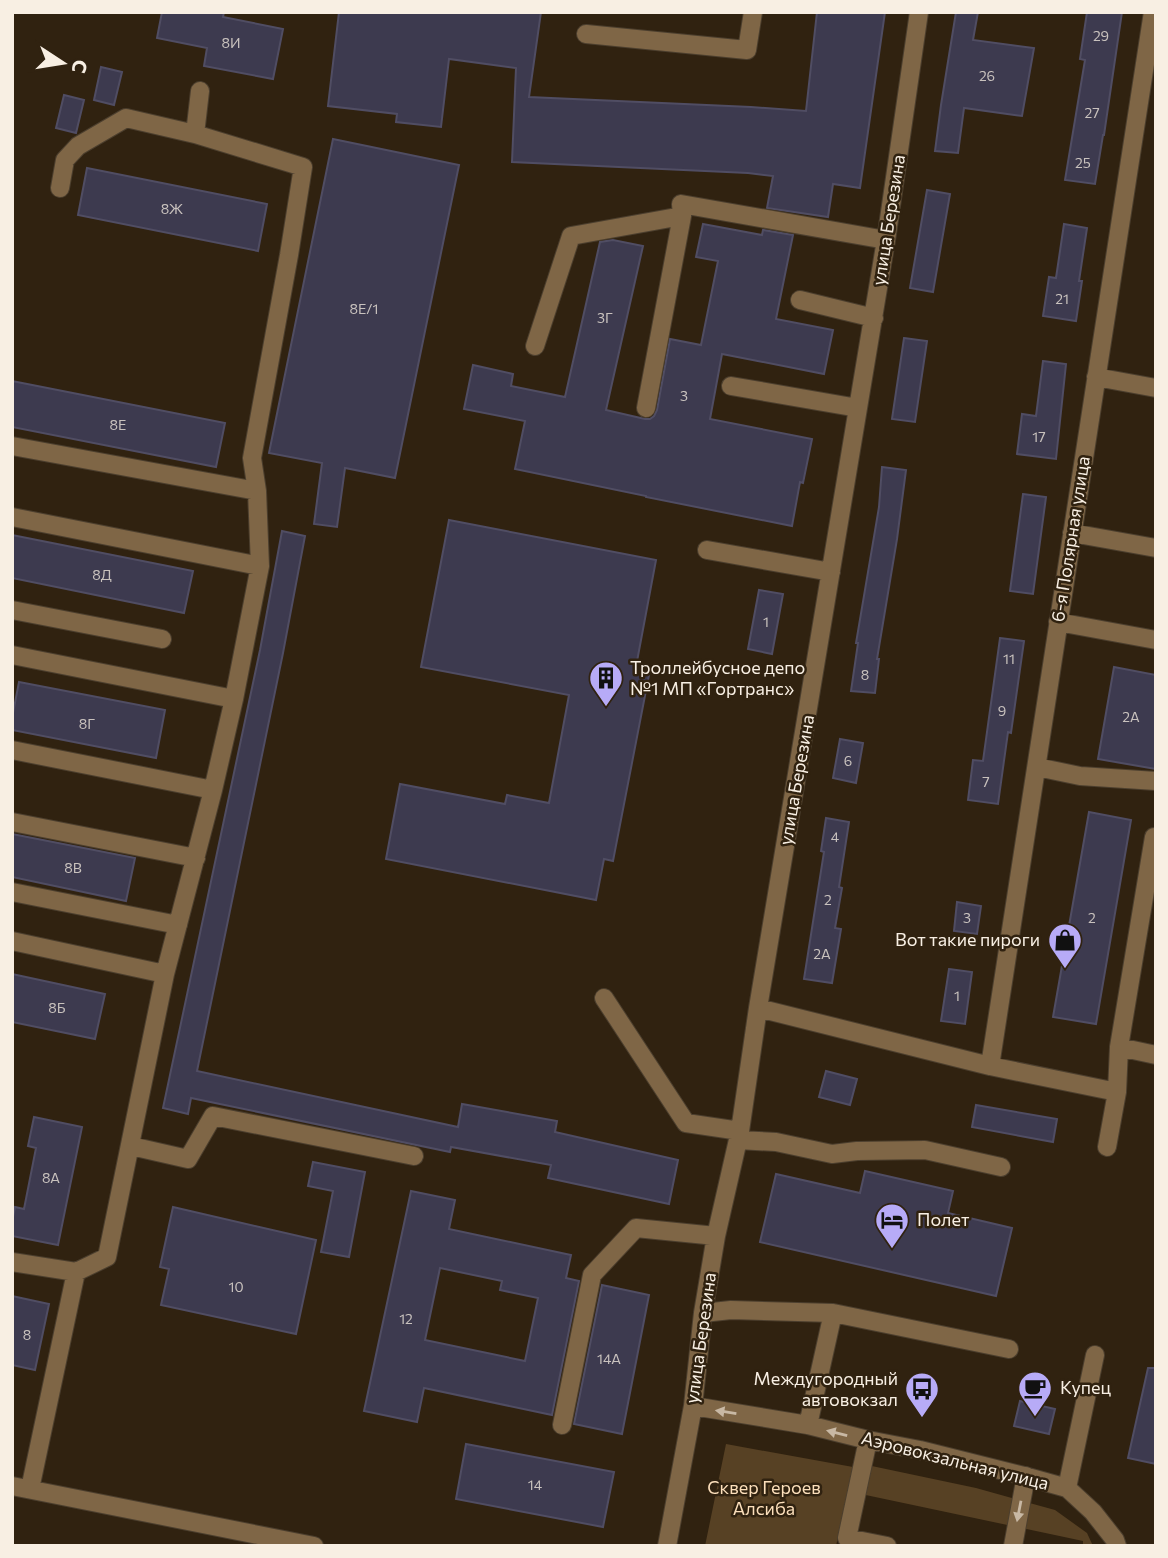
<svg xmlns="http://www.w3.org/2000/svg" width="1168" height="1558" font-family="Commissioner,sans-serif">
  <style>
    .green { fill: #574124 }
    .building { fill: #3d3a4f; stroke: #504d63; stroke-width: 2; fill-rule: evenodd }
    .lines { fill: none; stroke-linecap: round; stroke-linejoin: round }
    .minor-casing { stroke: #4c3f2e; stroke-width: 20 }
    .minor { stroke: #7f6646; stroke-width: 18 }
    .oneway { fill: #c8b8a4 }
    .labels { text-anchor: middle; stroke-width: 5; stroke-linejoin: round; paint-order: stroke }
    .number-label { font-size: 14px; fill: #c9c2be }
    .street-label { font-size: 18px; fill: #f8efe3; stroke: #302210 }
    .poi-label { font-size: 18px; fill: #f8efe3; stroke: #302210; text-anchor: start }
    .park-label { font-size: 18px; fill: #fcdfbb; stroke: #302210 }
  </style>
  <rect width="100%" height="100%" fill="#302210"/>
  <!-- green -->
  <path class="green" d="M726,1444L853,1467L836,1546H705Z
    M867,1465L976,1488L1055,1510L1087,1533L1093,1546H1083V1541L861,1494Z"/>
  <!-- building -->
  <path class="building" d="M162,12H224L223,17L283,29L273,79L204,66L207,48L157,38Z
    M339,12H541L529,97L751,107L806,111L817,12H885L860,188L833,184L828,217L767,208L773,176L748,173L512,162L516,68L449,59L441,127L396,122L397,114L328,106Z
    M956,12H978L973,40L1034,48L1022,116L964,108L958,153L935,151L941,105Z
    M1087,12H1122L1104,135H1103L1095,184L1065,180L1085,60L1080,59Z
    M101,67L122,72L114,105L94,100Z
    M64,95L84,100L76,133L56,128Z
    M333,139L459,165L395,478L345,468L337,527L314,524L322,463L269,453Z
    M87,168L267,204L258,251L78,215Z
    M927,190L950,194L933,292L910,288Z
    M703,224L762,235L763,230L793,235L776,319L833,330L824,374L722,354L710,419L812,439L803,483L800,482L792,526L646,497V496L515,469L525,421L464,409L473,365L513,374L511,386L565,397L600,242L613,240L643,246L606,410L645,419H650L654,416L657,410L670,339L701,345L718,261L696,257Z
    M1064,224L1087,228L1079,281H1082L1076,321L1043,316L1049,277L1056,278Z
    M904,338L927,341L915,422L892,419Z
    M1043,361L1066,364L1056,459L1017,454L1022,414L1036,416Z
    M12,381L225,423L216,467L12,427Z
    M882,467L906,470L897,539L877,659H879L875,693L851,691L858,643H856L879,507Z
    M1023,494L1046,497L1033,594L1010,591Z
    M449,520L656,560L635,672L649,675L613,861L604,859L596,900L386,859L400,784L505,804L507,795L549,803L569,695L421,667Z
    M282,531L305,536L283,653L197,1071L458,1127L462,1104L557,1121L555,1132L678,1160L669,1204L548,1178L551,1165L451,1147L450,1152L191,1098L188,1114L163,1108L260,650Z
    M12,535L193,571L184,613L12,578Z
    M759,590L783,594L772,654L748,649Z
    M1000,638L1024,641L1011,733L1008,732L998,804L968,800L973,760L983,761Z
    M1114,667L1156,675V769L1098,759Z
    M19,682L165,710L156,758L12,730V718Z
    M840,739L863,743L856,783L833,778Z
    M1089,812L1131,820L1096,1024L1053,1017Z
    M826,818L849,822L839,887L842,888L835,928L841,929L832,983L804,979L824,852L821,851Z
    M12,834L135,858L126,901L12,877Z
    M957,902L981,906L977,934L954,931Z
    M949,969L972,972L965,1024L941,1021Z
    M12,974L105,994L95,1039L12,1022Z
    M826,1071L857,1079L850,1105L819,1097Z
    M976,1105L1057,1119L1053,1142L972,1127Z
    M34,1117L82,1127L58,1245L12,1236V1222L15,1207L24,1209L36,1148L28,1146Z
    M313,1162L365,1172L349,1257L321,1252L333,1191L308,1186Z
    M865,1171L953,1191L948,1213L1012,1228L996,1296L760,1242L776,1174L860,1193Z
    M411,1191L455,1200L449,1229L571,1255L566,1278L579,1281L552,1415L424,1388L417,1422L364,1411ZM440,1268L502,1281L500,1290L538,1298L525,1361L425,1340Z
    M173,1207L316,1240L296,1334L161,1305L169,1269L160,1267Z
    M602,1285L649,1295L622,1434L574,1424Z
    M12,1296L49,1304L35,1370L12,1365Z
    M1148,1368H1156V1464L1128,1458Z
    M1020,1401L1055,1409L1049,1434L1014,1426Z
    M466,1444L614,1472L603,1527L456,1499Z"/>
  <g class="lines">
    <!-- minor casing -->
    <g class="minor-casing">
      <path id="minor" d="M586,34L747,50L753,12
        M60,188L65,160L78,146L126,118L195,134
        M800,300L874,318
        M535,346L571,236L682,216
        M1096,377L1156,388
        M731,386L858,408
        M646,408L682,216L681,204L886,240
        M12,446L257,491
        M12,517L260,566
        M1072,533L1156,548
        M707,550L831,572
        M12,610L162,639
        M1058,622L1156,640
        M12,655L234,699
        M12,750L213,790
        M1037,767L1080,776L1156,781
        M12,822L196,858
        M12,892L178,925
        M12,941L165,974
        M604,998L686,1123L740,1131
        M758,1008L990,1066L1117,1092
        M1119,1047L1156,1055
        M990,1066L1153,12
        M738,1140L776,1142L832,1154L857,1151L925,1150L1001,1167
        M131,1146L188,1159L213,1116L414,1156
        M1107,1147L1117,1092L1119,1047L1154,837
        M12,1262L76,1272
        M703,1313L731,1310L833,1313L1009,1349
        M693,1406L808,1425L868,1440L920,1450L1024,1476L1067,1488L1093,1512L1115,1540L1117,1546
        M562,1425L592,1275L636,1228L716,1236
        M808,1425L833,1313
        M868,1440L847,1538L887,1546
        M12,1486L314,1546
        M1067,1488L1095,1355
        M30,1489L76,1272L107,1257L165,974L213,790L234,699L260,566L257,491L252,458L289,255L303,167L195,134L200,91
        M667,1546L693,1406L703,1313L716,1236L740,1131L758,1008L886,240L919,12
        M1013,1546L1026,1476"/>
    </g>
    <!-- minor -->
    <use href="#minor" class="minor"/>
  </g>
  <!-- one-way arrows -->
  <defs><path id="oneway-solid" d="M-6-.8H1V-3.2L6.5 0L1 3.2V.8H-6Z" transform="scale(1.75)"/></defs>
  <g class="oneway">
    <use href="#oneway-solid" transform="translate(726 1412) rotate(-171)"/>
    <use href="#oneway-solid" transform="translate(837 1433) rotate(-166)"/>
    <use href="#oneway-solid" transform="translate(1019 1511) rotate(101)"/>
  </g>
  <!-- icons -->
  <defs>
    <g id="building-pin" transform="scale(1.75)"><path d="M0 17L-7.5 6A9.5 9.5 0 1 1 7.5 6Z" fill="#b7abf7" stroke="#302210"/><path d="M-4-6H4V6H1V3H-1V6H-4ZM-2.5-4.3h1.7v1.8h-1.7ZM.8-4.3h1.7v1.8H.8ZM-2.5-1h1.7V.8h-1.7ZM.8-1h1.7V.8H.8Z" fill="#111"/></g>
    <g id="shop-pin" transform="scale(1.75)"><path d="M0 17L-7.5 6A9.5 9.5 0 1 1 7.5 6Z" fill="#b7abf7" stroke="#302210"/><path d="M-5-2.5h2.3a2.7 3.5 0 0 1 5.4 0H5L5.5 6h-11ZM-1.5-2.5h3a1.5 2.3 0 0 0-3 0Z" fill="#111"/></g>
    <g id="hotel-pin" transform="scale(1.75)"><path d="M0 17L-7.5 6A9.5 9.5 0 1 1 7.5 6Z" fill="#b7abf7" stroke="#302210"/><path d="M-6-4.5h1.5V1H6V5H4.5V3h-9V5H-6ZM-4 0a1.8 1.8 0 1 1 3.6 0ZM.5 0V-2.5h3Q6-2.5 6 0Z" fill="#111"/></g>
    <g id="cafe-pin" transform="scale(1.75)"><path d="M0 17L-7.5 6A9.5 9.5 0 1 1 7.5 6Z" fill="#b7abf7" stroke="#302210"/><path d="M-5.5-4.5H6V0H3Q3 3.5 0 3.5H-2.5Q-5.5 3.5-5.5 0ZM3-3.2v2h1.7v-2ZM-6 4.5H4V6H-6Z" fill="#111"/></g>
    <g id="bus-pin" transform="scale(1.75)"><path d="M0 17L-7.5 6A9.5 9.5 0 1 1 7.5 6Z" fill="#b7abf7" stroke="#302210"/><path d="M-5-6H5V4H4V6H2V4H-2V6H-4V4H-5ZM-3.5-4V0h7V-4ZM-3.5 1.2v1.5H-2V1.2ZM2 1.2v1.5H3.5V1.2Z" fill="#111"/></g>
  </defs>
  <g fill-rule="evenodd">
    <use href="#building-pin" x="606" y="678"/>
    <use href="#shop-pin" x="1065" y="940"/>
    <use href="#hotel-pin" x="892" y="1220"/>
    <use href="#cafe-pin" x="1035" y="1388"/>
    <use href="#bus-pin" x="922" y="1389"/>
  </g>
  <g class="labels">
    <!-- number labels -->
    <g class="number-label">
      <text x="1101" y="41">29</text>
      <text x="231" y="48">8И</text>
      <text x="987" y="81">26</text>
      <text x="1092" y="118">27</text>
      <text x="1083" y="168">25</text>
      <text x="172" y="214">8Ж</text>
      <text x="1062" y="304">21</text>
      <text x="364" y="314">8Е/1</text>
      <text x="605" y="323">3Г</text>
      <text x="684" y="401">3</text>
      <text x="118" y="430">8Е</text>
      <text x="1039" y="442">17</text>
      <text x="102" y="580">8Д</text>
      <text x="766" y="627">1</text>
      <text x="1009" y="664">11</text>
      <text x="865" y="680">8</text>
      <text x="1002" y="716">9</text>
      <text x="1131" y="722">2А</text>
      <text x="87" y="729">8Г</text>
      <text x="848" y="766">6</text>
      <text x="986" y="787">7</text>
      <text x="835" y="842">4</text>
      <text x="73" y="873">8В</text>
      <text x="828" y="905">2</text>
      <text x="967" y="923">3</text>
      <text x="1092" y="923">2</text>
      <text x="822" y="959">2А</text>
      <text x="957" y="1001">1</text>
      <text x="57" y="1013">8Б</text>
      <text x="51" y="1183">8А</text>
      <text x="236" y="1292">10</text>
      <text x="406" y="1324">12</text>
      <text x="27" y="1340">8</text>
      <text x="609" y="1364">14А</text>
      <text x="535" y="1490">14</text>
    </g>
    <!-- street labels -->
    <g class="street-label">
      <text transform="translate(889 220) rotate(-81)" y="6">улица Березина</text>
      <text transform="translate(1071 539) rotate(-81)" y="6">6-я Полярная улица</text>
      <text transform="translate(797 780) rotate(-80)" y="6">улица Березина</text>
      <text transform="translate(701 1338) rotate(-82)" y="6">улица Березина</text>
      <text transform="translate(955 1461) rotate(14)" y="6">Аэровокзальная улица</text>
    </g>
    <!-- poi labels -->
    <g class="poi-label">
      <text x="630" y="674">Троллейбусное депо<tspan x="630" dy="21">№1 МП «Гортранс»</tspan></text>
      <text x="1040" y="946" text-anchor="end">Вот такие пироги</text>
      <text x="917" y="1226">Полет</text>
      <text x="898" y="1385" text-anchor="end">Междугородный<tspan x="898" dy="21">автовокзал</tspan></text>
      <text x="1060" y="1394">Купец</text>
    </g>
    <!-- park labels -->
    <g class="park-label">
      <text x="764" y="1494">Сквер Героев<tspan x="764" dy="21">Алсиба</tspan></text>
    </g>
  </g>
  <!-- border -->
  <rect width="1168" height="1558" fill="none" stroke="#f8efe3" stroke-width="28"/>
  <!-- north arrow -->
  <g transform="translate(63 63) rotate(102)" stroke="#302210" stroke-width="5" paint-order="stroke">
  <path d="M0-5L12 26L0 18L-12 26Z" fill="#f8efe3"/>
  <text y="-10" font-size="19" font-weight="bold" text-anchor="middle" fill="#f8efe3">С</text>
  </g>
</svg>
